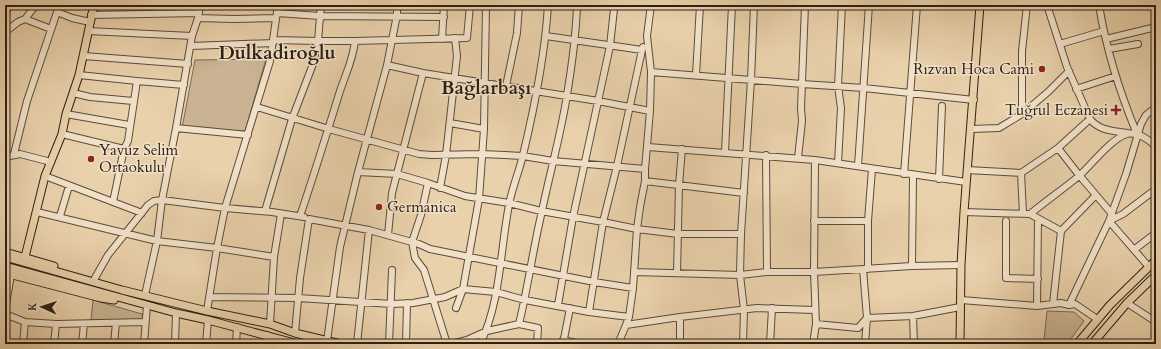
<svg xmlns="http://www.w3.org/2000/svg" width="1161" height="349" font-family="Cardo,serif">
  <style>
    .green { fill: #c9b392; stroke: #7a6a54 }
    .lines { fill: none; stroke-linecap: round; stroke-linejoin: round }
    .minor-casing { stroke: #5b4c3a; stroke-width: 8 }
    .major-casing { stroke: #2c2015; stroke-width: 9 }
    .minor { stroke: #f1e1c8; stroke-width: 6 }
    .major { stroke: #e9d1ab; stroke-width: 7 }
    .poi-dot { fill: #8f2418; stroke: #f1e1c8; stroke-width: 1.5 }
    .labels { text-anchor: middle; stroke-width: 3; stroke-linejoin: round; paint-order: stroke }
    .poi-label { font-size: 15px; fill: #2c2015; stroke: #f1e1c8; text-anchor: end }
    .district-label { font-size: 19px; font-weight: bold; fill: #2c2015; stroke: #f1e1c8 }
  </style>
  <rect width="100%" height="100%" fill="#e9d1ab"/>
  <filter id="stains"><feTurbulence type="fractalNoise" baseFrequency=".005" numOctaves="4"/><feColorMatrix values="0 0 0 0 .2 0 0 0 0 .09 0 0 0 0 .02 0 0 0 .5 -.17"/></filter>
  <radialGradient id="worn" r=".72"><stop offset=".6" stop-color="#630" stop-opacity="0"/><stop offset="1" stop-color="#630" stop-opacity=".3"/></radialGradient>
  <!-- green -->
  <path class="green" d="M266,59L245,131L182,128L195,60Z
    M93,300L142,314L143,317L142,320H91Z
    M1047,311L1074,312L1084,321L1067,344H1050L1044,340Z"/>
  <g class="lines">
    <!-- minor casing -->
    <g class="minor-casing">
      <path id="minor" d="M1047,5L1067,67L1090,119C1099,131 1115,131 1128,133
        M1099,5C1106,49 1120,93 1137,134
        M277,13L320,16L444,17
        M91,15L199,13
        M198,18L234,19L276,18
        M25,19L51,29
        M5,20L8,5
        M88,31L192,36
        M5,32L18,22L25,19L36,5
        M546,36L642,50L643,47
        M442,39L444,5
        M1106,39L1156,27
        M273,40L318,41L321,5
        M1060,44L1104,31
        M191,46L273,43
        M1109,49L1138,44
        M84,56L188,64
        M387,65L423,73
        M651,72L802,84L864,88L974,100
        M79,75L137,81
        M696,75L700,5
        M506,86L517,33L519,5
        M1076,89L1116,76
        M73,93L90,97L133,101
        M257,107L329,129L419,154L432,155L482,154L523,156L553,161L645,169
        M66,114L129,125
        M1022,114V51L1027,5
        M450,123L484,129
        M176,128L248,135
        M971,129L999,128L1022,114L1048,92L1069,71
        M62,134L124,149
        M648,147L815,160L966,182
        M1058,148L1079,175L1112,214
        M725,152L732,5
        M14,154L27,101L57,12L72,18L90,22
        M766,155L767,272
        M5,157L20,154L51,162
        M798,158L802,121L801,108L805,5
        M838,163L841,108L838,86L842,5
        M858,166L869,5
        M967,170L1021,173L1058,148L1090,119
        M358,172L397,174L428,183L465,196L509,203L541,211L603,222L637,229L678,234H741
        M1021,173L1023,213
        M904,174L917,5
        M45,176L142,213
        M939,179L942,106
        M645,181L744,193
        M428,183L421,215L412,242L415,258L424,270L447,344
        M440,188L446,155L457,56L455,38
        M113,202L124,149L128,141L137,81L184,85
        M265,211L292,119L313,64L318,41H355
        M37,212L157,241L217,248L274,257
        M964,212L1030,214L1061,231
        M1030,214C1046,201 1063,189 1079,176C1091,165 1112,138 1127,134C1137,131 1150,140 1156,147
        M60,216L69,186
        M300,216C314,175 327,133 340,91C346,73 353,60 355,41L467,38L470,5
        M814,221H868
        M1006,221V278L1038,279
        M388,235L392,193L423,73L598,101L650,111
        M1135,249L1156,233
        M912,266L913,175
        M1149,267L1109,221L1123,214L1156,189
        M863,269L867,318L865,344
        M868,269V221L872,169
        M634,272L740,275L767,272H814L912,266L961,265
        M677,273L679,185L682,149
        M95,278L108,255L148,205L154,201L162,200L225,208L272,212L304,217
        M145,295L157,241L162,200L176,128L192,36L198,18L200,5
        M210,297L298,298L392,304L413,303L445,297L463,289L496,292L525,300L589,312L629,317
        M961,300L1037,306L1061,303L1069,305L1075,304L1097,319
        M1127,303L1156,322
        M1053,304L1061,231L1096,195
        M558,305L573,217L610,46L614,9
        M1069,305L1109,221L1126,174L1141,124L1146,115L1156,107
        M1037,306L1038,219
        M456,308L463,289L479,199L484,129L486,5
        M5,310L11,275L9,270
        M207,311L217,248L225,208L270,61L278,5
        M589,312L603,222L617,166L642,50
        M5,314L25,322L56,324L145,322
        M913,316L914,344
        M680,317V344
        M270,324L274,257L281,214
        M519,324C528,287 533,249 542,211C550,172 561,134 567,95C572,65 576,35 577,5
        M816,324L858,328L867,318L913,316L960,307
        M626,325L629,317L633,288L637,229L640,207L645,181V169L650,111L651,72L647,36L651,5
        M295,333L300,278L309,219L369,230L419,244L430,249L594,282L633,288
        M563,340L580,344
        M327,341L340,247L358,172L387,65L397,15V5
        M23,344L25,322
        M54,344L56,324
        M82,344L84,324
        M114,344L116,323
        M144,344L147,305
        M175,344L176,313
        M206,344L208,320
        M236,344L237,327
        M267,344V335
        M357,344L369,230
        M389,344L392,270
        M406,344L407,303
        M451,344L467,340L487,331L519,324L538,328L537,344
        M480,344C501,302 500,250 509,205C512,188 519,172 523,155C535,105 545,56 548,5
        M563,344L570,308
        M618,344L626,325L680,317L757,308L815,310
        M743,344L744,310L740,275L741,234L751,80L754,5
        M770,344L772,308
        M813,344L816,324L814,272L815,160"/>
    </g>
    <!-- major casing -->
    <g class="major-casing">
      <path id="major" d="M5,252L54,266
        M5,257L122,290L207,311L270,324L295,333L341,344
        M25,257L45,176L62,134L66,114L79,75L94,5
        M5,266L176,313L208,320L298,344
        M5,273L101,298L114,300
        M960,344L961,265L964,212L980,5
        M1077,344L1110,305L1156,260
        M1092,344L1127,303L1156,275"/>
    </g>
    <!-- minor -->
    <use href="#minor" class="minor"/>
    <!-- major -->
    <use href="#major" class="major"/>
  </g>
  <!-- markers -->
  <g class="poi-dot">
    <circle cx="1042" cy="69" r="4"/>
    <path d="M1114 104h4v4h4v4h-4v4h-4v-4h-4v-4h4z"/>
    <circle cx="91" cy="159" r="4"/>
    <circle cx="379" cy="207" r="4"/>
  </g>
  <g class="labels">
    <!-- poi labels -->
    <g class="poi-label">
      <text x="1034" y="74">Rızvan Hoca Cami</text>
      <text x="1108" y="115">Tuğrul Eczanesi</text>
      <text x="99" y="155" text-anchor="start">Yavuz Selim<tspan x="99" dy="17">Ortaokulu</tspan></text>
      <text x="387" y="212" text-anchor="start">Germanica</text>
    </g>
    <!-- district labels -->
    <g class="district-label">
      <text x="277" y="59">Dulkadiroğlu</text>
      <text x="486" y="94">Bağlarbaşı</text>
    </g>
  </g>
  <!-- margin -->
  <rect width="1161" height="349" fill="none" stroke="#e9d1ab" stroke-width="20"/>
  <rect x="6" y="6" width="1149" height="337" fill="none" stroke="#2c2015" stroke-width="2"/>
  <rect x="10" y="10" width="1141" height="329" fill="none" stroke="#2c2015"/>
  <!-- north arrow -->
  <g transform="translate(42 307) rotate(273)" stroke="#f1e1c8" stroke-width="3" paint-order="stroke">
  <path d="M0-3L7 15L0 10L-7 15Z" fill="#2c2015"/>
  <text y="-6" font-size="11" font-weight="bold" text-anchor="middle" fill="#2c2015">K</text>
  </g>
  <rect width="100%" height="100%" filter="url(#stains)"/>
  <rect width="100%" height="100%" fill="url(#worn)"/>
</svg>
